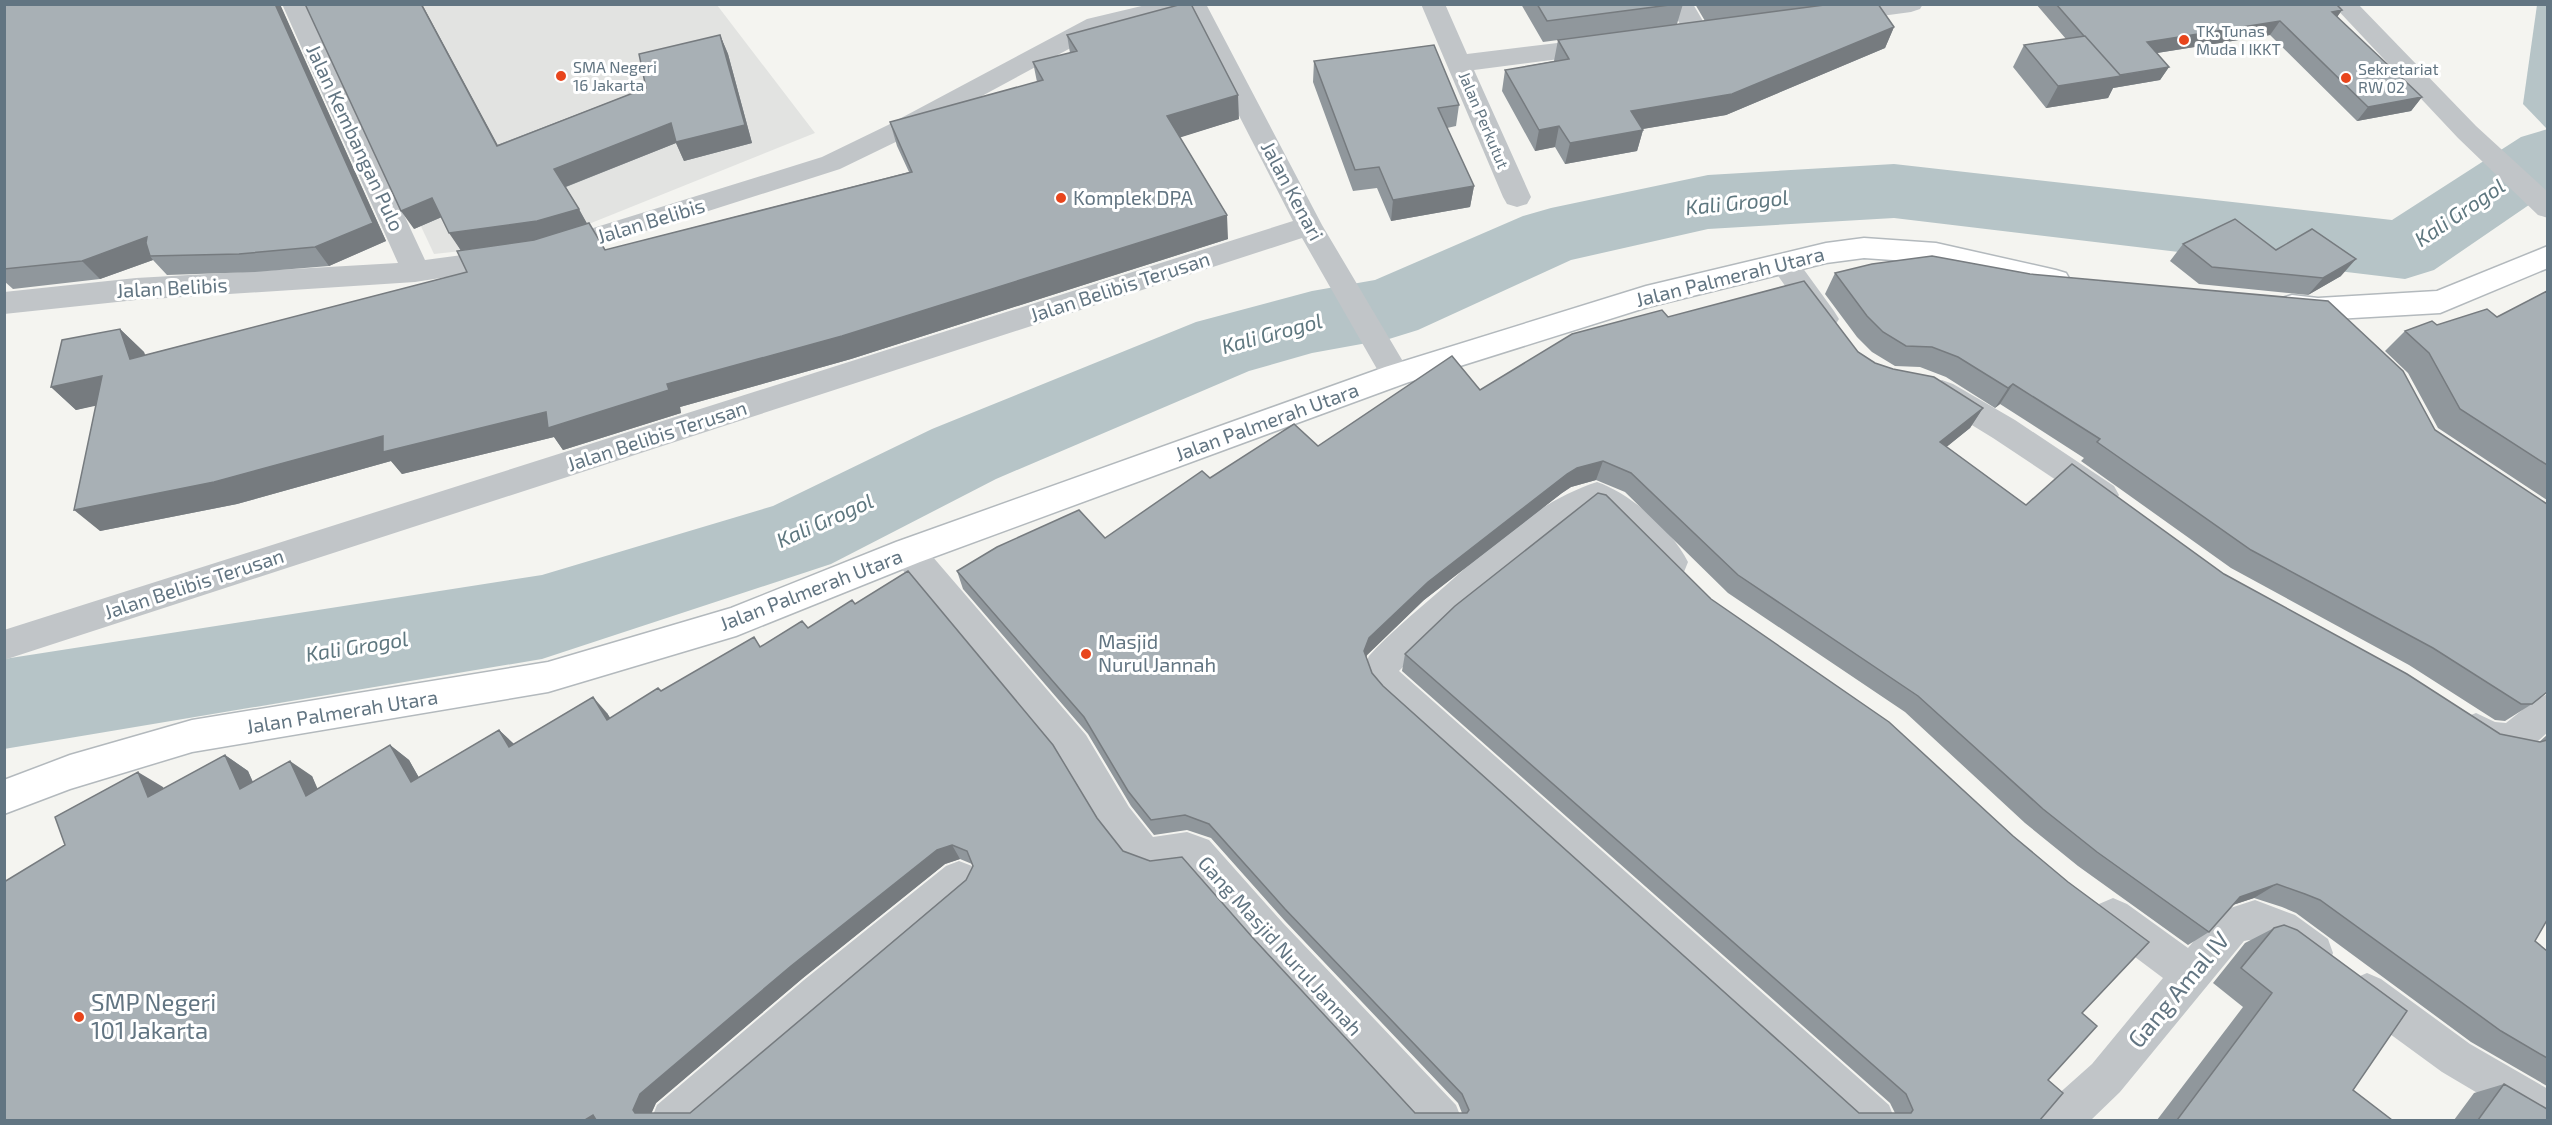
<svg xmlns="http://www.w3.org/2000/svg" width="2552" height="1125" font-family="'Exo 2',sans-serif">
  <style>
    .built { fill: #e2e3e1 }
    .water { fill: #b6c4c7 }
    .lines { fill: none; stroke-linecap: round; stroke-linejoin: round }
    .river { fill: #b6c4c7; fill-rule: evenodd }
    .secondary-casing { stroke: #b3b9bd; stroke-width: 3 }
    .street { fill: #c1c5c8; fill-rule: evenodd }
    .secondary { fill: #fff; fill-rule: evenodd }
    .wall { fill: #90979c; fill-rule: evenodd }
    .shaded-wall { fill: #767b7f }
    .building { fill: #a8b0b5; stroke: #767b7f; stroke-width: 1.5; fill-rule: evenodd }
    .poi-dot { fill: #e8451c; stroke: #fff; stroke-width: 2 }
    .labels { text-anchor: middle; stroke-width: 6; stroke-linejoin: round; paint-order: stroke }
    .far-poi-label { font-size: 16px; fill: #627582; stroke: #fff; text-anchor: start }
    .far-street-label { font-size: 16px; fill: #627582; stroke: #fff }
    .street-label { font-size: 20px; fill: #627582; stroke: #fff }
    .poi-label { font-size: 20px; fill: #627582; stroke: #fff; text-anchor: start }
    .water-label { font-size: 21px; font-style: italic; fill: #5e777f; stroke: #fff }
    .near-street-label { font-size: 24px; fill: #627582; stroke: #fff }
    .near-poi-label { font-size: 24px; fill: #627582; stroke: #fff; text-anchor: start }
  </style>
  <rect width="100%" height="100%" fill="#f4f4f0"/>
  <!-- built -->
  <path class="built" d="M362,4L717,5L815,133L544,242L434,254L323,18Z"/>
  <!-- water -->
  <path class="water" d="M2537,5H2547V129L2523,104Z"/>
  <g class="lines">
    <!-- river -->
    <path class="river" d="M2548,129V192L2434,270L2405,279L1894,218L1708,229L1571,260L1418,330L1389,339L1312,353L1249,371L996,479L831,564L542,659L4,749V659L542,575L773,506L932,429L1196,322L1312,291L1375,280L1523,216L1551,208L1708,175L1894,164L2392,220L2521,137Z"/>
    <!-- secondary casing -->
    <g class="secondary-casing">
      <path id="secondary" d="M1864,238L1936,243L2056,270L2066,273L2070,280L2066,287L2056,290L1936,263L1864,258L1826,263L1648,307L1406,383L920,562L736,636L548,692L192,752L70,789L4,814V780L70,755L192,720L548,662L731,608L896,542L1385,367L1646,286L1826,243Z
        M2548,246V268L2440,313L2318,320L2282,314L2277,306L2282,298L2292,295L2318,298L2437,291Z"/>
    </g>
    <!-- street -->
    <path class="street" d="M282,4H306L425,260L507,249L517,252L521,259L517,266L415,282L136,300L4,314V292L136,278L398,263Z
      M1150,4H1206L1322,225L1411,375L1407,383L1396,387L1385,383L1302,238L4,660V630L1293,221L1186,12L1104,30L906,137L840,169L555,260L545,257L541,250L545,243L822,157L888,125L1087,19Z
      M1421,4H1445L1467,54L1599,38L1608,40L1612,46L1608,52L1599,54L1474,70L1531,197L1527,204L1517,207L1507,204L1503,197Z
      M1668,4H1693L1710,33L1707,39L1698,41L1689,39Z
      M1851,4H1923L1920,9L1911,12L1837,22L1828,19L1825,14L1828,9Z
      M2332,4H2358L2476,126L2548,192V218L2538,215L2458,138Z
      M1784,253L1794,256L1834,311L1839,319L1834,327L1824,330L1814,327L1774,270L1770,263L1774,256Z
      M1942,380L1953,384L2015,420L2114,486L2119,495L2114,504L2103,508L2092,504L1993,438L1931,400L1927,392L1931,384Z
      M1597,482C1630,493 1673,531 1688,562L1684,572L1672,576L1660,572L1625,533L1596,508L1592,510C1523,554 1456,612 1399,671L1889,1105L1895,1120H1844L1382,701L1372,689L1364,667L1369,656C1389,634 1413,614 1436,594C1484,552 1535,502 1597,482Z
      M908,538L920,542L1086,735L1129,807L1153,837L1187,832L1209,840L1283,923L1456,1105L1462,1120H1413L1255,949L1185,868L1154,873L1128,864L1103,831L1060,759L896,562L892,552L896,542Z
      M2548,694V732C2540,739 2531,748 2522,753C2500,763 2468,750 2458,729L2463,718L2476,713L2495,722L2506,723L2536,699Z
      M959,861L972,866L978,879L972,892L832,1008L703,1120H651L657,1105L804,980L946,866Z
      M2113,898L2127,904L2188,948L2218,912L2255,900L2295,915L2328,939L2333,953L2328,967L2314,972C2290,963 2271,934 2244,941L2120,1092L2091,1120H2040L2046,1105L2092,1064L2163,978L2099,930L2094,917L2099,904Z
      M2367,973L2381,979L2470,1044L2548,1089V1120H2523L2442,1072L2353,1007L2347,993L2353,979Z"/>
    <!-- secondary -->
    <use href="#secondary" class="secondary"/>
  </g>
  <!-- wall -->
  <path class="wall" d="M4,4L280,5L386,241L329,266L255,272L167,275L153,260L100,279L13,289L4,281Z
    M1521,4H1683L1677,24L1705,21L1695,4H1878L1894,27L1885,48L1726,115L1642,129L1643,130L1637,151L1565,164L1555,147L1535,151L1502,91L1505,70L1554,61L1558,40L1543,42Z
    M2036,4H2336L2342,10L2337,17L2422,97L2411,111L2357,121L2270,35L2157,53L2169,67L2160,80L2113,88L2108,98L2046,108L2013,67L2024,45L2066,39Z
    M720,35L728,54L752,143L684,161L676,143L566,187L587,224L605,250L909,172L897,146L890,122L1037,82L1033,62L1070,53L1067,35L1239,119L1180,137L1228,239L851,359L680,407L681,413L563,450L554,437L402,474L391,461L237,504L100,531L96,405L76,410L51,387L120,329L144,352L145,355L467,272L461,251L442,217L414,229L497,145L646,88Z
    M1314,61L1459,105L1456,126L1447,128L1474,186L1470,207L1391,221L1377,188L1353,191L1313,82Z
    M2183,244L2276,250L2341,276L2308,295L2199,284L2170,261Z
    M1835,273L2435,430L2545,694L2532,704L2505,721L2495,720L2409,665L2231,568L2081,461L2084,458L2000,404L1995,408L1946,377L1920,367L1895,366L1872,352L1857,337L1825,294Z
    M2547,291V500L2438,428L2408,373L2385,351L2405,331L2437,325L2497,317Z
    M1668,317L1858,352L1875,363L1983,408L1970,428L1946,447L2026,505L2224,574L2500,734L2539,742L2547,735V920L2535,941L2547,951V1086L2471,1042L2296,913L2282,907L2254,898L2233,905L2209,932L2188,945L2078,866L2025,823L1905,712L1728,593L1625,492L1596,480L1571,487L1562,493L1424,600L1367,655L1366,657L1372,673L1383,686L1859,1113H1895L1890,1103L1402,671L1405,654L2082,1013L2048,1080L2040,1120H4L163,787V789L225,755L248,771L253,782L312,776L317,789L390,745L409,760L419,778L499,730L514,744L607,713L610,718L661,691L760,647L808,628L855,604L1097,818L1123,851L1253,938L1415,1113H1462L1458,1103L1285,921L1211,838L1187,830L1154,835L1131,806L1088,734L963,589L957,571L1105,538L1210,478L1318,446L1480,390ZM960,859L972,864L973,866L966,880L690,1113H651L656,1103L803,978L945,864Z
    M2274,928L2353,1090L2392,1120H2157L2243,1007L2213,983L2245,943Z
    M2504,1084L2547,1120H2454L2474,1093Z"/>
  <!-- shaded-wall -->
  <path class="shaded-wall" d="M275,4H280L386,241L329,266L315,247Z
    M421,4H422L508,164L497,146Z
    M2342,10L2332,24V12Z
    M2280,21L2270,35L2138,56L2147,42Z
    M1894,27L1885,48L1726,115L1625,132L1631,111Z
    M720,35L728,54L752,143L684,161L676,143L565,187L554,169Z
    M2169,67L2160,80L2113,88L2108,98L2046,108L2058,86Z
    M1238,95L1239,119L1169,141L1167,116Z
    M2422,97L2411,111L2357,121L2368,107Z
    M1559,126L1555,147L1535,151L1539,130Z
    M1643,130L1637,151L1565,164L1570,143Z
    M1474,186L1470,207L1391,221L1393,200Z
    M432,198L444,216L414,229L401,211Z
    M579,209L589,227L548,240L462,252L449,233Z
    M1227,215L1228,239L851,359L680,407L681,413L563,450L554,437L402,474L391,461L237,504L100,531L74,510L383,436L546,412L667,384Z
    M147,237L150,256L153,260L100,279L82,261Z
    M2356,259L2341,276L2308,295L2323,278Z
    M120,329L144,352L154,382L130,359Z
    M102,376L127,399L76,410L51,387Z
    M2013,384L2000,404L1995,408L2008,388Z
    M1983,408L1970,428L1928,462L1940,442Z
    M1603,461L1596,480L1571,487L1562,493L1424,600L1367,655L1362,668L1364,651L1369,638L1428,582L1567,474L1577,468Z
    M593,697L607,713L622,736L607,720Z
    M499,730L516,746L509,747Z
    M390,745L409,760L430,797L411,782Z
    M225,755L248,771L262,804L240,789Z
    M290,761L312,776L327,810L306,796Z
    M138,772L163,787L173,812L148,797Z
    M952,845L960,859L945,864L803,978L656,1103L649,1119L635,1113L633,1110L640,1094L791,966L937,850Z
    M2277,884L2254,898L2217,910L2240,897Z
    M593,1115L605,1120H585Z"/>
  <!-- building -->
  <path class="building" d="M4,4H275L373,223L315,247L239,254L150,256L146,243L147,237L82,261L4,269Z
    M305,4H421L497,146L646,88L639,54L720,35L745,125L676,142L671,123L554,169L579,209L537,221L449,233L432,198L401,211Z
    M1182,4H1191L1238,95L1167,116L1227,215L842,336L667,384L669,390L548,428L546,412L383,452V436L214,482L74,510L102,376L51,387L62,340L120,329L130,359L467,272L457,251L534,240L589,223L605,250L912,172L890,122L1043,80L1033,62L1077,51L1067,35Z
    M1537,4H1677L1547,21Z
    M1832,4H1878L1894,27L1732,94L1631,111L1643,130L1570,143L1559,126L1539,130L1505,70L1569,59L1558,40Z
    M2056,4H2336L2342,10L2332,12L2422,97L2368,107L2280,21L2147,42L2169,67L2120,75L2085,36H2084Z
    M2085,36L2121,76L2058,86L2024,45Z
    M1434,45L1459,105L1438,108L1474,186L1393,200L1379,167L1355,170L1314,61Z
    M2235,219L2276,250L2312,229L2356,259L2323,278L2212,267L2183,244Z
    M1932,256L2030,274L2328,301L2403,371L2435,430L2547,504V692L2532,704H2521L2433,648L2251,550L2097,442L2100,439L2013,384L2008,388L1958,357L1932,347L1906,346L1883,332L1867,316L1835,273L1872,264Z
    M1804,281L1858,352L1875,363L1893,369L1934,377L1983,408L1940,442L2026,505L2072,464L2224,574L2407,674L2500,734L2540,742L2547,740V920L2535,941L2547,951V1058L2501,1031L2320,900L2305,894L2277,884L2240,897L2209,932L2097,852L2043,809L1918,696L1738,575L1631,473L1603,461L1577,468L1567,474L1428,582L1369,638L1364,651L1372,673L1383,686L1859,1113H1911L1913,1110L1906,1094L1405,654L1455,606L1598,493L1606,495L1711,599L1889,722L2013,836L2068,882L2149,942L2082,1013L2097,1026L2048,1080L2063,1093L2040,1120H596L593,1115L585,1120H4V882L65,845L55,817L138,772L148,797L225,755L240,789L290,761L306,796L390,745L411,782L499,730L509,747L593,697L607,720L658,688L661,691L754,637L760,647L802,621L808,628L852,600L855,604L908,571L1053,745L1097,818L1123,851L1150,861L1182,857L1253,938L1415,1113H1467L1469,1110L1462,1094L1285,909L1209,824L1185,815L1151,820L1128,791L1084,717L957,571L997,547L1079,510L1105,538L1202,471L1210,478L1294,424L1318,446L1452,356L1480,390L1572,334L1662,310L1668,317ZM952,845L967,851L973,866L966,880L690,1113H635L633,1110L640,1094L791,966L937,850Z
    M2547,291V465L2460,409L2429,353L2405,331L2432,321L2437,325L2487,309L2497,317Z
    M2284,925L2297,930L2407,1011L2353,1090L2392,1120H2177L2272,993L2241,968L2274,928Z
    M2504,1084L2547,1109V1120H2478Z"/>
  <!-- markers -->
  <g class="poi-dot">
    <circle cx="2184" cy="40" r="6"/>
    <circle cx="561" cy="76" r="6"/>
    <circle cx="2346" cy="78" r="6"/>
    <circle cx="1061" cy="198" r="6"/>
    <circle cx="1086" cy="654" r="6"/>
    <circle cx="79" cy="1017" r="6"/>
  </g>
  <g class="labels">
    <!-- far-poi labels -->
    <g class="far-poi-label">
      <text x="2196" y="37">TK. Tunas<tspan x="2196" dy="18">Muda I IKKT</tspan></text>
      <text x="573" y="73">SMA Negeri<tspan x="573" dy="18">16 Jakarta</tspan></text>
      <text x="2358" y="75">Sekretariat<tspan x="2358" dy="18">RW 02</tspan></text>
    </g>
    <!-- far-street labels -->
    <g class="far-street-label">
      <text transform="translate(1484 120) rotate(67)" y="6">Jalan Perkutut</text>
    </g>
    <!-- street labels -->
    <g class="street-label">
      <text transform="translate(355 138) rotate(65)" y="7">Jalan Kembangan Pulo</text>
      <text transform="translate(1292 191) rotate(62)" y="7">Jalan Kenari</text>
      <text transform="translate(651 221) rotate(-17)" y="7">Jalan Belibis</text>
      <text transform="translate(1730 277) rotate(-14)" y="7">Jalan Palmerah Utara</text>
      <text transform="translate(1120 287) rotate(-18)" y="7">Jalan Belibis Terusan</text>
      <text transform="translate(172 288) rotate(-3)" y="7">Jalan Belibis</text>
      <text transform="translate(1267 422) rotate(-20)" y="7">Jalan Palmerah Utara</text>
      <text transform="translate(657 436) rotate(-18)" y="7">Jalan Belibis Terusan</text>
      <text transform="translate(194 584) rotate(-18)" y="7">Jalan Belibis Terusan</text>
      <text transform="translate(811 590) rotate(-21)" y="7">Jalan Palmerah Utara</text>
      <text transform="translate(342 712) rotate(-9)" y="7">Jalan Palmerah Utara</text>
      <text transform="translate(1280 946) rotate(48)" y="7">Gang Masjid Nurul Jannah</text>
    </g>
    <!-- poi labels -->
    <g class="poi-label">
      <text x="1073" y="205">Komplek DPA</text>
      <text x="1098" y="649">Masjid<tspan x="1098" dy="23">Nurul Jannah</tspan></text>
    </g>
    <!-- water labels -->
    <g class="water-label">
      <text transform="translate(1737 203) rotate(-6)" y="7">Kali Grogol</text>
      <text transform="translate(2460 213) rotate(-34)" y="7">Kali Grogol</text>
      <text transform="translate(1272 334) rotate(-15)" y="7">Kali Grogol</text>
      <text transform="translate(825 521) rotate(-24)" y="7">Kali Grogol</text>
      <text transform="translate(357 647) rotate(-9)" y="7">Kali Grogol</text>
    </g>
    <!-- near-street labels -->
    <g class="near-street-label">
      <text transform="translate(2179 990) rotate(-50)" y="8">Gang Amal IV</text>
    </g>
    <!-- near-poi labels -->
    <g class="near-poi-label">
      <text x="91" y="1011">SMP Negeri<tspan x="91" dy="28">101 Jakarta</tspan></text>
    </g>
  </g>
  <!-- border -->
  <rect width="2552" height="1125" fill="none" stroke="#627582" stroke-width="12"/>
</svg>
